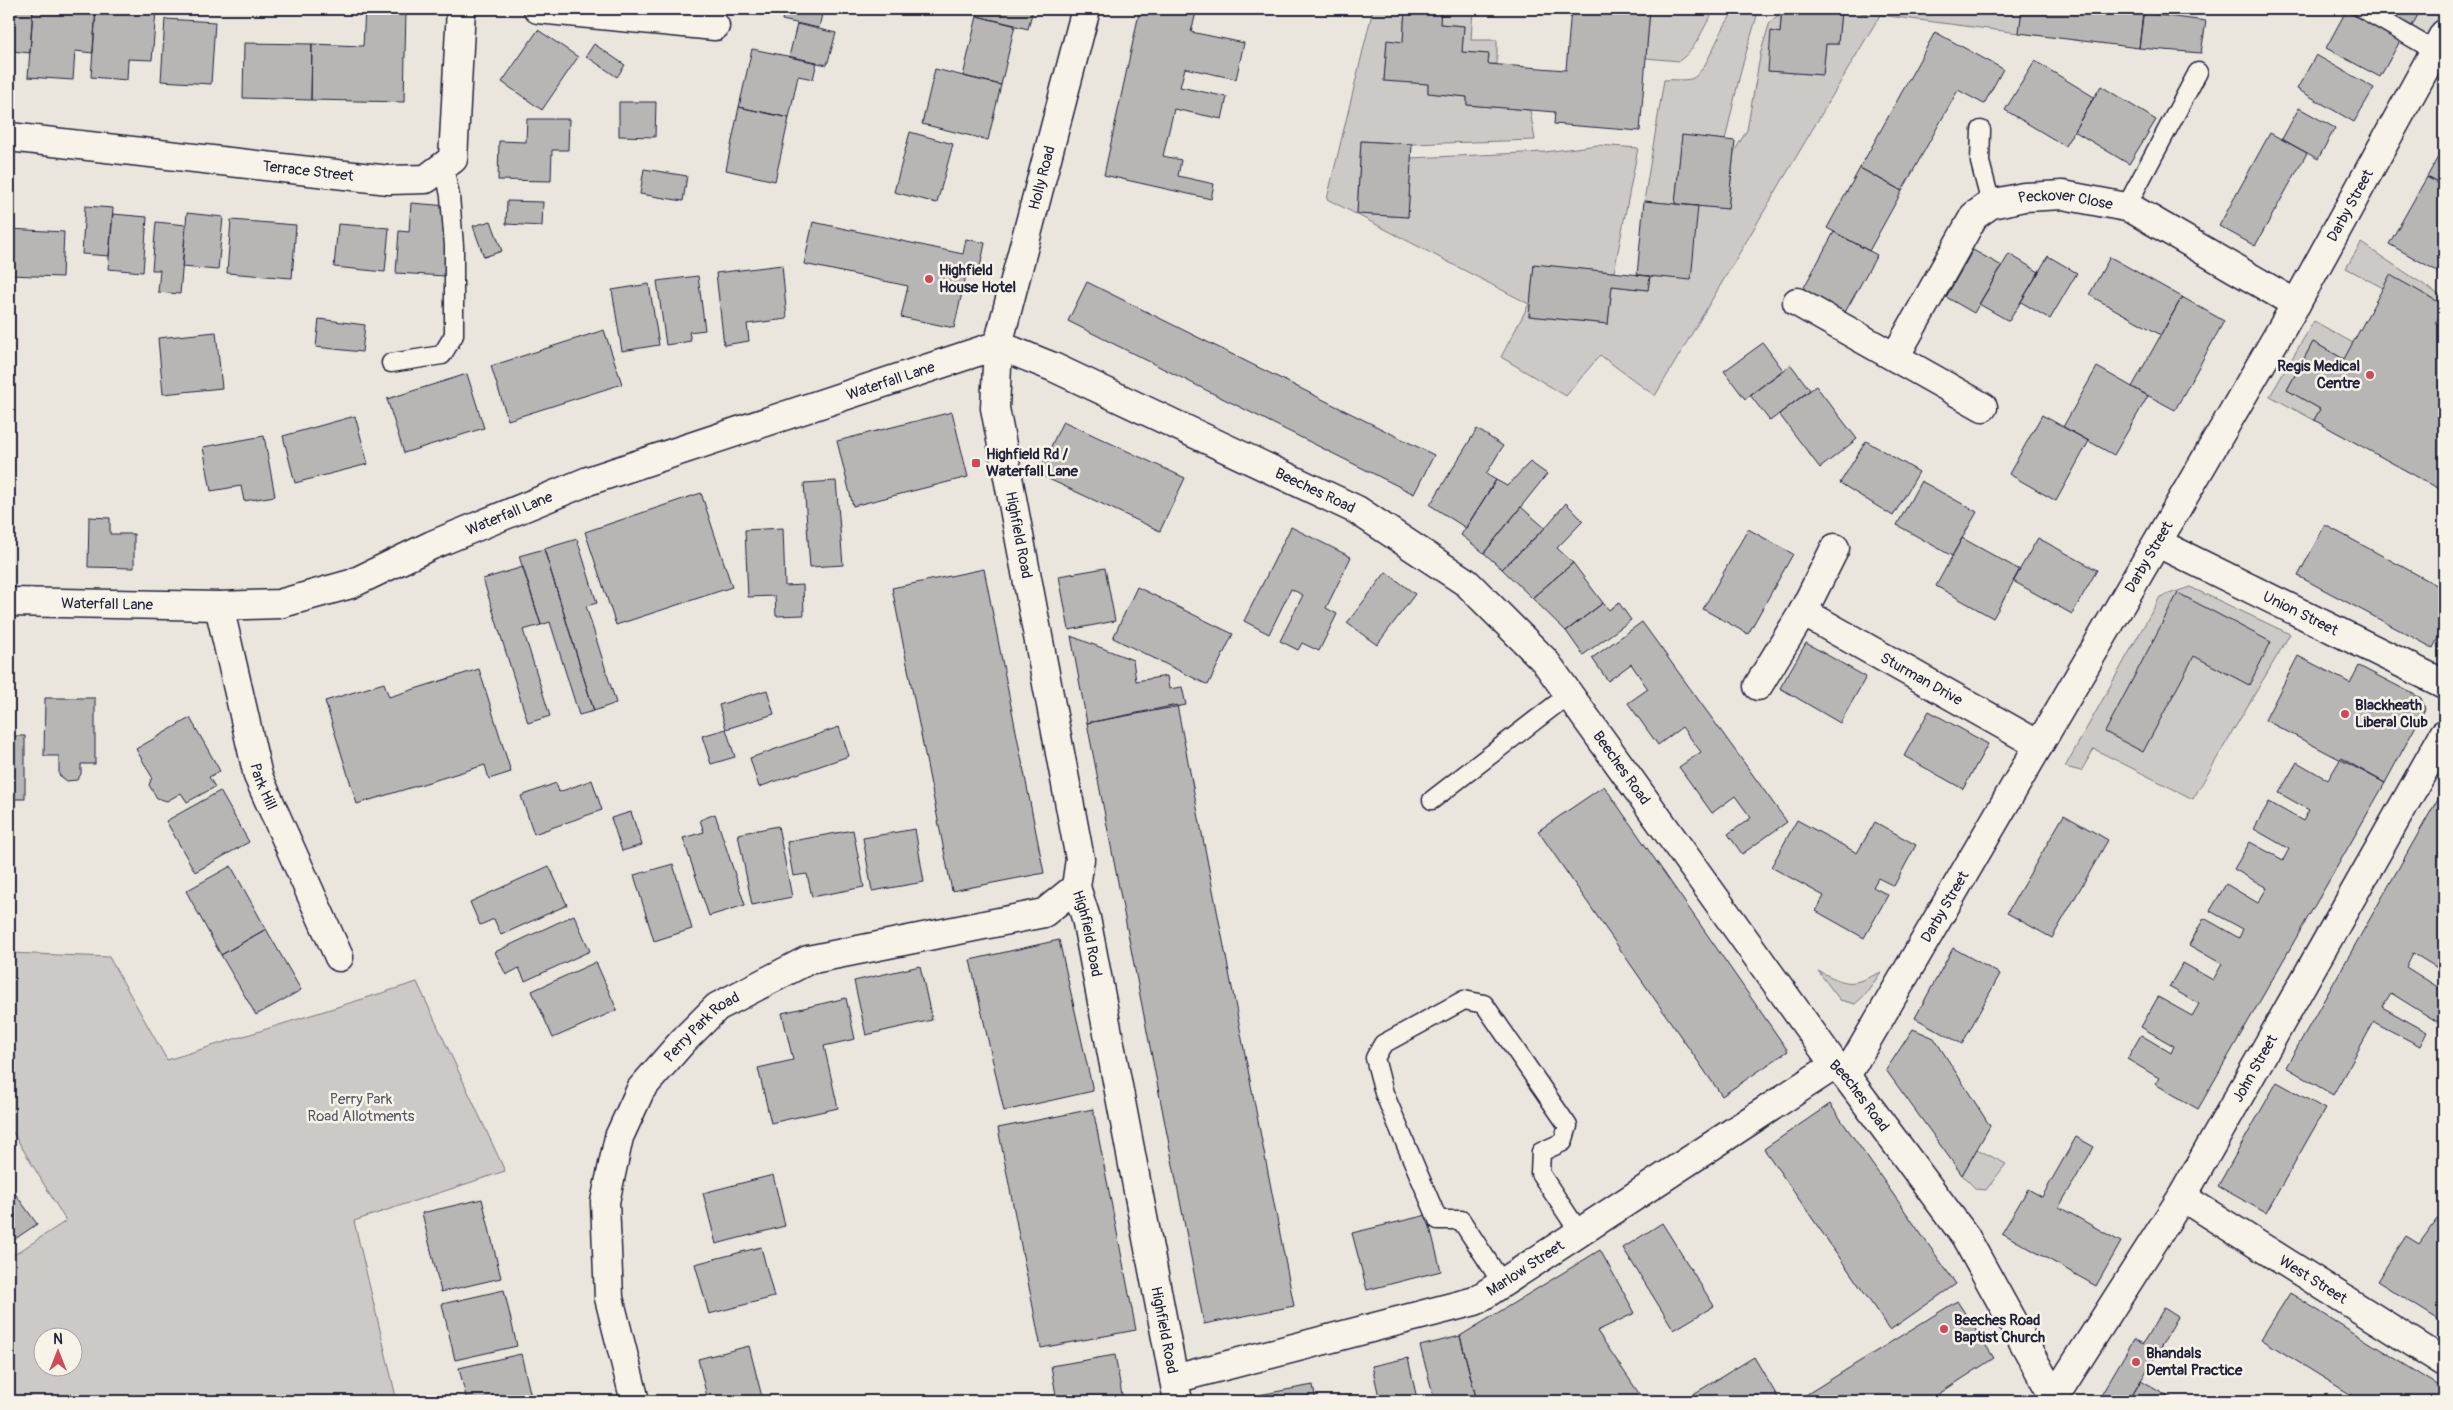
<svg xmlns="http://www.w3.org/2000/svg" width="2453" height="1410" font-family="Pangolin,sans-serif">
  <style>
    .built { fill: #dbd8d2 }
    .green { fill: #cdc9c6; stroke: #787680; fill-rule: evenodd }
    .building { fill: #b8b6b5; stroke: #22223b }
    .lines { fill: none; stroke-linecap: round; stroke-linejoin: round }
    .service-casing { stroke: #22223b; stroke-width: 21 }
    .minor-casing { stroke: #22223b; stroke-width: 31 }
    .tertiary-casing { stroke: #22223b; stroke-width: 31 }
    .service { stroke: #f7f3e8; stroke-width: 18 }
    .minor { stroke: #f7f3e8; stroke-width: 28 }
    .tertiary { stroke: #f7f3e8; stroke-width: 28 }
    .poi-dot { fill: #d1495b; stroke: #f7f3e8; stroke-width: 2 }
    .labels { text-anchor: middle; stroke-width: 5; stroke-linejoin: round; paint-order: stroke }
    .street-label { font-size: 15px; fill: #22223b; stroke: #f7f3e8 }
    .poi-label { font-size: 15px; font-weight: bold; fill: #22223b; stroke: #f7f3e8; text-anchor: start }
    .park-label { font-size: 15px; fill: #555465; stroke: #f7f3e8 }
  </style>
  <rect width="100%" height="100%" fill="#eae6de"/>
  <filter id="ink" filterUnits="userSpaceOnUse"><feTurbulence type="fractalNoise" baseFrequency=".02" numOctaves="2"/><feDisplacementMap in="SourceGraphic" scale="10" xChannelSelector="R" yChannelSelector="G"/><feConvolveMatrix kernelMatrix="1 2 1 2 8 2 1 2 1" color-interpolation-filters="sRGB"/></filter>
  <g filter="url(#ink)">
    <!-- built -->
    <path class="built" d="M2340,9H2444V34L2411,45L2400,41Z"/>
    <!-- green -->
    <path class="green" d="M1373,9H1405L1403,42L1387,41L1384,80L1428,84V93L1467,97V105L1530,110L1535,140L1412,144L1361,141L1357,214L1408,217L1411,158L1545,152L1598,145L1638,148L1614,272L1534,265L1529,316L1608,324L1612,286L1648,290L1650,276L1698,206L1728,209L1734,152L1747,130L1761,51L1770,22L1781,13L1780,33L1768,71L1823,75L1826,44H1838L1841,11L1867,12V9H2022L2019,33L1880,15L1655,396L1600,355L1566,396L1501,357L1529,304L1327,199Z
      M1441,9H1473L1471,40H1497V64H1488V54L1462,52L1464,26L1440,24Z
      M1650,9H1716C1701,28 1699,47 1679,61L1646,58Z
      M1737,9H1759L1741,70L1725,140L1682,136L1675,204L1644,201L1664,80C1672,79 1683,81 1691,79C1708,73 1719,25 1737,9Z
      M2361,243L2444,298V305L2390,276L2383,288L2346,268Z
      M2314,321L2353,343L2344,359L2313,342L2287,390L2320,409L2314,420L2270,396Z
      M2190,587L2290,634L2193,799L2094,749L2081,771L2065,767L2160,597Z
      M9,953L109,957L167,1060L417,982L505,1171L354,1221L397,1401H9V1258L66,1221L9,1126ZM42,1338H72V1368H42Z
      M1818,971C1849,985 1849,987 1881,972L1866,994L1855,1004L1840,1000Z
      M1977,1149L2006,1164L1986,1190L1976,1189L1962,1175Z"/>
    <!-- building -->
    <path class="building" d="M9,9H33L30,53L12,51L10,74Z
      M33,9H96L93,53L75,51L73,80L28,77Z
      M96,9L156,11L152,60L128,59L127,80L91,77Z
      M361,9H406L404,102L311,100L312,44L363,46L365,9Z
      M784,9H823L819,28L782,20Z
      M979,9H1033L1028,29L977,16Z
      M1140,9H1197L1191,32L1244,43L1236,79L1185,68L1180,87L1227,97L1222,119L1174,109L1163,156L1181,160L1178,176L1214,184L1211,199L1104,175Z
      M1405,9H1441L1440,24L1464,26L1462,52L1489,54L1488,64L1566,70L1571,9H1650L1640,131L1554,124L1555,112L1467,105V97L1428,93V84L1384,81L1387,40L1403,42Z
      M1782,9H1867V13L1841,11L1838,44H1826L1823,75L1768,71L1771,31L1780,33Z
      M2022,9H2144L2139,48L2019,33Z
      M2378,9H2421L2412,26Z
      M2346,11L2400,41L2380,77L2326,48Z
      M2143,13L2206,21L2201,53L2139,48Z
      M977,16L1015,25L1001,85L963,76Z
      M165,19L215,22L211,84L161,81Z
      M797,24L836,33L827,65L789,57Z
      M538,30L578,57L542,110L502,82Z
      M1935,32L2003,69L1984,104L1958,90L1902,191L1860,168Z
      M244,43L312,44L311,100L243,98Z
      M594,44L625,65L617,77L586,56Z
      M752,49L817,62L813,79L798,76L789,118L739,107Z
      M2316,55L2374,88L2354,122L2297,89Z
      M2035,61L2094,97L2065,146L2005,110Z
      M935,69L1001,85L988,140L922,124Z
      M2101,86L2156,120L2129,164L2074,131Z
      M619,102H656L655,137L619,136Z
      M739,107L789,118L775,181L726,170Z
      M2299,108L2335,128L2318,159L2282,139Z
      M527,119H569L568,150H552L551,181L498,180L499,141L526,142Z
      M910,132L953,144L937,203L894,192Z
      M2270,133L2307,153L2255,246L2219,226Z
      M1682,135L1735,141L1728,209L1675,204Z
      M1361,141L1412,144L1408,217L1357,214Z
      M2444,146V186L2427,177Z
      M1860,168L1902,191L1869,251L1827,228Z
      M644,169L687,176L683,201L640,194Z
      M2427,177L2444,186V262L2439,272L2389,244Z
      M507,201L543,202L542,226L506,224Z
      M1644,201L1698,206L1691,280L1637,275Z
      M411,203L448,206L445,276L396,273L399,231L409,232Z
      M85,206L113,208L109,256L82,254Z
      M187,213L223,217L218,270L182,267Z
      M113,214L147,217L143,272L108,269Z
      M231,220L296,225L292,278L227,273Z
      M491,221L502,251L484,257L473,226Z
      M156,222L186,225L180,294L158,292L160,270H152Z
      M813,222L963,254L966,239L985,243L978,277L966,275L954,328L901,317L908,286L804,264Z
      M338,224L389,228L385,272L334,267Z
      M9,229L64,232L62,277L9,275Z
      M1834,232L1877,255L1844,314L1802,291Z
      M1973,250L2002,266L1974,313L1946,297Z
      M2009,254L2039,272L2009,321L1979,304Z
      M2048,256L2077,273L2050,319L2021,302Z
      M2110,257L2182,297L2161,335L2089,295Z
      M1534,264L1650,276L1648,290L1612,286L1608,324L1529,316Z
      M782,265L787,319L747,324L749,341L724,345L716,273Z
      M2390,275L2444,305L2436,323L2444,327L2443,491L2314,420L2320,409L2287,390L2313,342L2344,359Z
      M698,276L705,330L689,332L691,341L666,345L657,281Z
      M1087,282L1434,455L1414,494L1068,321Z
      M649,284L659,345L622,351L612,290Z
      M2182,297L2224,321L2175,410L2132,387Z
      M319,319L365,325L362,352L316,347Z
      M604,330L622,384L508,420L491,366Z
      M216,332L222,388L163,394L158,338Z
      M1763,343L1783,370L1745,399L1724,371Z
      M1791,365L1810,390L1770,421L1750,395Z
      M2097,367L2148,396L2114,455L2063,427Z
      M467,374L484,428L404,453L387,399Z
      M1816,386L1857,439L1820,468L1779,414Z
      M952,412L968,477L853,506L837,441Z
      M2042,415L2089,441L2056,501L2009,474Z
      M355,416L368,464L295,483L283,436Z
      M1063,421L1185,478L1160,531L1038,474Z
      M1477,429L1503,446L1486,474L1496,480L1466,528L1430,505Z
      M264,436L275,496L244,501L241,486L211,491L203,447Z
      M1866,441L1919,472L1893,516L1840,483Z
      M1530,462L1547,474L1484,553L1461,535L1496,480L1507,486Z
      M836,481L843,565L810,567L804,483Z
      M1921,481L1977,512L1952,556L1897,525Z
      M701,493L732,587L616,625L585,532Z
      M1566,503L1583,521L1557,548L1573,563L1532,598L1502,569L1545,528Z
      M1521,507L1545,528L1502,569L1484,553Z
      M89,517L110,518V534H134V568L88,567Z
      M2325,525L2444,589V626L2433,648L2298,576Z
      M1291,527L1351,557L1326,608L1337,614L1319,651L1302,643L1298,650L1280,641L1303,595L1291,589L1269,634L1244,621Z
      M783,528L785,586L803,585L804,615L776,616L775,596L748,597L745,530Z
      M1748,529L1793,554L1748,634L1703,609Z
      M1962,538L2020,570L1993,618L1936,586Z
      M2038,538L2097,570L2072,614L2013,581Z
      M577,539L597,603L586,606L616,703L594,711L544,549Z
      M544,549L594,711L579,715L550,622L541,625L519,556Z
      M1573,563L1603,603L1566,631L1532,598Z
      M523,567L541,625L523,630L550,716L528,723L483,579Z
      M1105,568L1115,621L1069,630L1059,576Z
      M984,569L1044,873L952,891L892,588Z
      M1386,572L1415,594L1377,645L1347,623Z
      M1137,587L1233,634L1208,685L1113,638Z
      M2178,593L2271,642L2249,685L2194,656L2143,752L2105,732Z
      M1603,603L1609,610L1619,603L1631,620L1583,655L1566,631Z
      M1642,622L1787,822L1742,854L1728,834L1751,818L1735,796L1712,813L1679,767L1701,752L1682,727L1658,745L1628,703L1648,689L1631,664L1608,681L1592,658Z
      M1071,636L1133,660L1136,681L1167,676L1169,689L1182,687L1186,705L1087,723Z
      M1806,643L1866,677L1840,723L1780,688Z
      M2298,656L2350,683L2359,666L2421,698L2425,709L2385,783L2265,720Z
      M479,669L511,772L489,779L485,765L357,804L325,701L384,683L389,697Z
      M767,690L774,714L726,729L719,705Z
      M45,698H95V764H81V774L77,780L67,781L59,775V756H44Z
      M1177,705L1294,1306L1204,1324L1087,723Z
      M1929,711L1988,744L1963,789L1904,756Z
      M190,718L220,771L209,777L215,787L187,802L181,793L167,801L157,798L149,785L152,777L136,749Z
      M839,727L849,756L759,787L750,758Z
      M726,729L735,757L711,764L702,736Z
      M9,736H25V799H13V819H9Z
      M2341,758L2385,783L2198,1109L2155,1084L2159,1078L2127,1059L2141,1035L2171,1053L2174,1046L2141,1027L2158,997L2192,1016L2199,1004L2169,987L2183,963L2213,980L2222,964L2189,945L2204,918L2239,938L2243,929L2210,911L2226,884L2258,903L2267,888L2234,869L2250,842L2283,860L2289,849L2254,829L2269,802L2303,821L2309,810L2279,793L2297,762L2328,780Z
      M592,780L602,810L534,834L521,796L556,783L559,792Z
      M1604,786L1788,1051L1722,1096L1538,831Z
      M2444,788V902L2437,913L2444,917V972L2413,953L2406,967L2444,991V1026L2391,993L2382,1007L2427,1032L2420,1046L2374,1022L2333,1095L2286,1067Z
      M220,791L249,842L195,872L166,821Z
      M631,812L642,845L622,851L611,818Z
      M715,814L745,905L709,916L683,838L704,832L700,820Z
      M2064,815L2108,840L2052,938L2007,913Z
      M1797,820L1857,853L1875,822L1916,845L1894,886L1878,878L1873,887L1888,895L1864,938L1816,911L1824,896L1771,867Z
      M778,826L792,897L752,905L738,834Z
      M915,829L924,882L872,891L863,838Z
      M853,830L864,887L812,897L807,874L793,876L787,842Z
      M673,864L692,929L654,941L634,875Z
      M231,866L266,929L221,955L186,891Z
      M549,866L567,905L501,935L494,919L480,925L470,902Z
      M574,915L590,951L525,981L519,968L506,975L495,952Z
      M266,929L301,990L256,1015L221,955Z
      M1059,940L1093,1091L1004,1111L970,960Z
      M1953,948L2000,974L1962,1044L1915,1018Z
      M596,962L617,1010L553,1038L532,991Z
      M920,966L932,1020L866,1035L854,981Z
      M846,998L855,1039L824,1046L838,1108L771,1123L758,1068L793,1060L782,1013Z
      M1913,1029L1934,1038L1990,1126L1962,1175L1886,1070Z
      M2277,1082L2325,1109L2266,1213L2218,1186Z
      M1830,1104L1956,1284L1890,1330L1764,1149Z
      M1093,1109L1136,1330L1041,1348L998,1128Z
      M2076,1137L2094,1147L2059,1207L2121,1242L2096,1286L2002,1233L2028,1189L2042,1197Z
      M773,1175L785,1226L716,1244L703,1193Z
      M9,1185L37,1224L9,1243Z
      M482,1199L501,1278L441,1292L422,1213Z
      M1427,1215L1441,1271L1367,1290L1352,1233Z
      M2437,1219L2444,1223V1253L2441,1258L2444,1260V1323L2377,1281L2406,1236L2419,1244Z
      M1662,1223L1714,1306L1674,1330L1623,1248Z
      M761,1247L774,1297L709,1314L695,1264Z
      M1600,1250L1635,1313L1597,1331L1644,1401H1477L1460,1336Z
      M504,1290L517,1346L455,1360L442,1304Z
      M2290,1293L2444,1389V1401H2361L2261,1339Z
      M1957,1301L1994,1358L1928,1401H1796Z
      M2164,1308L2178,1317L2129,1401H2107L2100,1397L2134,1339L2143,1344Z
      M1460,1336L1477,1401H1435L1420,1346Z
      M749,1346L763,1401H708L698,1359Z
      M521,1354L532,1401H467L459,1368Z
      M1115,1355L1123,1401H1057L1051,1366Z
      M1754,1357L1780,1401H1682Z
      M1408,1358L1417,1399L1380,1401L1372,1366Z
      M2141,1380L2177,1401H2129Z
      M1313,1385L1316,1401H1226Z"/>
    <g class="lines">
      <!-- service casing -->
      <g class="service-casing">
        <path id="service" d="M2363,9L2435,51
          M1981,130L1980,162L1991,204
          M2126,207L2198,72
          M391,363L442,355L454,335V246L450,196L444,166
          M1432,800L1568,695
          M1502,1283L1461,1220H1438L1384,1093L1375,1058L1383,1044L1464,1000L1484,1004L1568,1126L1563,1142L1541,1152L1540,1173L1579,1232"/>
      </g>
      <!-- minor casing -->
      <g class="minor-casing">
        <g id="minor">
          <path d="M538,9L715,26"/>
          <path id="s1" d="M9,137L389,180L426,179L453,159L461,9"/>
          <path d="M1797,302L1983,407"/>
          <path id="s2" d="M1895,357L1974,216L1991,204L2024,197L2063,195L2126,207L2134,210L2296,304"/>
          <path id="s3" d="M2158,543L2444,684"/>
          <path id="s4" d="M219,606L258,776L339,957"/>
          <path id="s5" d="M1803,612L2039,745"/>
          <path d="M1758,686L1803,612L1835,548"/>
          <path id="s6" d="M1076,887L1086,918L1178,1401"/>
          <path id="s7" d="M1846,1076L2296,304L2444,34"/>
          <path id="s8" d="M2182,1197L2444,1362"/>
          <path id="s9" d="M1174,1379L1475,1301L1835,1065"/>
          <path id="s10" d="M2055,1396L2182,1197L2444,734"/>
        </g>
      </g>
      <!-- tertiary casing -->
      <g class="tertiary-casing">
        <g id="tertiary">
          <path id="s11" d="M998,345L1053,367L1357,510L1467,583L1545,661L1835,1065L1846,1076L1965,1236L2056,1401"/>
          <path id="s12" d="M9,602L219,606L279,604L351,584L432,545L588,481L998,345"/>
          <path id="s13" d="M635,1401L609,1298L605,1202L619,1137L641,1089L683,1041L717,1007L808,960L1044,913L1076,887L1080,859L995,408L998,345L1086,9"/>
        </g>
      </g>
      <!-- service -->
      <use href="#service" class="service"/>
      <!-- minor -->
      <use href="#minor" class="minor"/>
      <!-- tertiary -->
      <use href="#tertiary" class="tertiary"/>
    </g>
  </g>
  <!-- markers -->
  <g class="poi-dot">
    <circle cx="929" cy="279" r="5"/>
    <circle cx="2370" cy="375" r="5"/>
    <rect x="971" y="458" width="10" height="10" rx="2.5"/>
    <circle cx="2345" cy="714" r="5"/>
    <circle cx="1944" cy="1329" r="5"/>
    <circle cx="2136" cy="1362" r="5"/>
  </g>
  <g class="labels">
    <!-- street labels -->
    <g class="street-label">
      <text dy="5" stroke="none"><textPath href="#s1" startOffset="301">Terrace Street</textPath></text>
      <text dy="5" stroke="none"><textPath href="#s13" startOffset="1541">Holly Road</textPath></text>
      <text dy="5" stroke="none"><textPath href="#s2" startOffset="258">Peckover Close</textPath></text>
      <text dy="5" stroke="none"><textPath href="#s7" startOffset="1006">Darby Street</textPath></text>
      <text dy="5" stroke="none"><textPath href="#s12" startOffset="922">Waterfall Lane</textPath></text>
      <text dy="5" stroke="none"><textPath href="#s11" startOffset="349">Beeches Road</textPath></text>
      <text dy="5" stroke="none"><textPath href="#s12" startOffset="518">Waterfall Lane</textPath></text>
      <text transform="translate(1019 535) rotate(79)" y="5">Highfield Road</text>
      <text dy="5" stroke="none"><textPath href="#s7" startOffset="601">Darby Street</textPath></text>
      <text dy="5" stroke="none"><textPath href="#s12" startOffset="98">Waterfall Lane</textPath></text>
      <text dy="5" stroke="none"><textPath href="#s3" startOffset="159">Union Street</textPath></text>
      <text dy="5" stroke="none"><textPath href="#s5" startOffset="136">Sturman Drive</textPath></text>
      <text dy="5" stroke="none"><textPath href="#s11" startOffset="769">Beeches Road</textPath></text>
      <text dy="5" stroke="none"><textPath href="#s4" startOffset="186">Park Hill</textPath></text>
      <text dy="5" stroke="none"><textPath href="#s7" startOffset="196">Darby Street</textPath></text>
      <text dy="5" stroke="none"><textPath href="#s6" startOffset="48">Highfield Road</textPath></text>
      <text dy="5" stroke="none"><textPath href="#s13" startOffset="409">Perry Park Road</textPath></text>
      <text dy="5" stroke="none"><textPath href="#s10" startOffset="384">John Street</textPath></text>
      <text dy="5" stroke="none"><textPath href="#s11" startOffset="1174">Beeches Road</textPath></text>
      <text dy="5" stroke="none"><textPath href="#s9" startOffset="371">Marlow Street</textPath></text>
      <text dy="5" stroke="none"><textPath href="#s8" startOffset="155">West Street</textPath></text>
      <text dy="5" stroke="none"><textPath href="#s6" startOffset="452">Highfield Road</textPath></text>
    </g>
    <!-- poi labels -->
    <g class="poi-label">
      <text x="939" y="275">Highfield<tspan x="939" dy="17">House Hotel</tspan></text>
      <text x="2360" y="371" text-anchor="end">Regis Medical<tspan x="2360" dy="17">Centre</tspan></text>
      <text x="986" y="459">Highfield Rd /<tspan x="986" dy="17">Waterfall Lane</tspan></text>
      <text x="2355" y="710">Blackheath<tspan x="2355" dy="17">Liberal Club</tspan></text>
      <text x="1954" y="1325">Beeches Road<tspan x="1954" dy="17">Baptist Church</tspan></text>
      <text x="2146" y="1358">Bhandals<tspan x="2146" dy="17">Dental Practice</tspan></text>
    </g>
    <!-- park labels -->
    <g class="park-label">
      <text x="361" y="1104">Perry Park<tspan x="361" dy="17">Road Allotments</tspan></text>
    </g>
  </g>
  <!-- margin -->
  <rect width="2453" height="1410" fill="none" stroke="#f7f3e8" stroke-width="30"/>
  <rect x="15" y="15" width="2423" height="1380" fill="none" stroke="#22223b" stroke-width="2" filter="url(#ink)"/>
  <!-- north arrow -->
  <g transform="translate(58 1352)"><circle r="24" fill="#f7f3e8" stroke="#a29fa3"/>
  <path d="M0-4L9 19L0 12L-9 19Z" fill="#d1495b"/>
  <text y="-8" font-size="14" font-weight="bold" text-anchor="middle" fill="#22223b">N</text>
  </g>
</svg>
